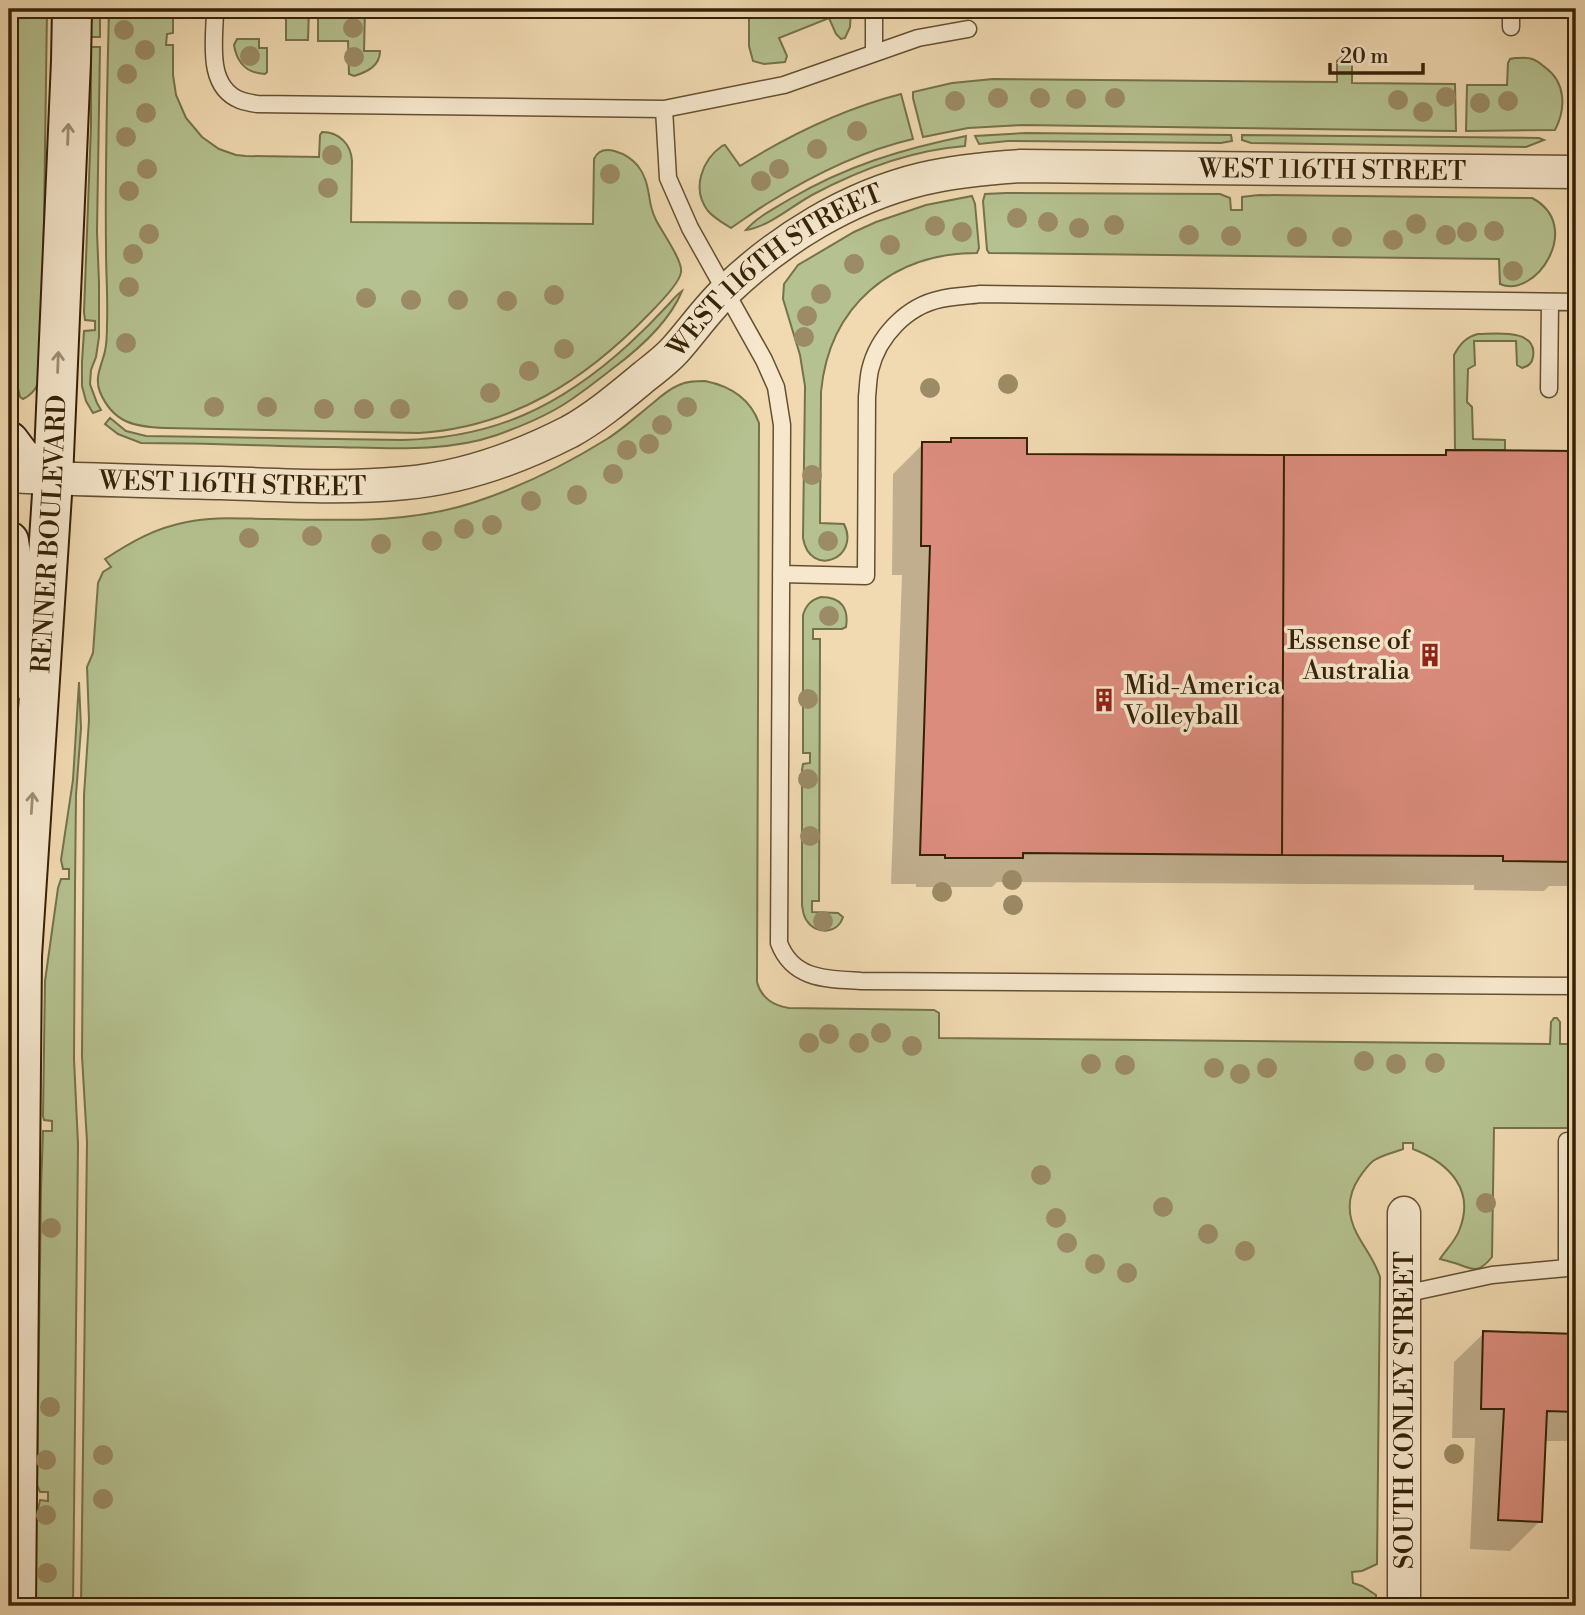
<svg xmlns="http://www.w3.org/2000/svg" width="1585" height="1615" font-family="'Libre Bodoni',serif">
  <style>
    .green { fill: #b5c190; stroke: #75724b; stroke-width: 2 }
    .shadow { fill: #0003 }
    .building { fill: #db8c7d; stroke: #352206; stroke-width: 2 }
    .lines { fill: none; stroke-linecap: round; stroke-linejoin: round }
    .lane-casing { stroke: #645031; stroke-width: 19 }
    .street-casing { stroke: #645031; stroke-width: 35 }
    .secondary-casing { stroke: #352206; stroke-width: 42 }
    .lane { stroke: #f6e7cd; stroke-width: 16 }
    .street { stroke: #f6e7cd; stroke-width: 32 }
    .secondary { stroke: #f6e7cd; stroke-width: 38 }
    .tree { fill: #9b8b66 }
    .oneway { stroke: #9f8e73 }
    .labels { text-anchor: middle; stroke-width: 7; stroke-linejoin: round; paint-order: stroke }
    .street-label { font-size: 26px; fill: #352206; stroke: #f6e7cd }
    .poi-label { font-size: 26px; fill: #352206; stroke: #f6e7cd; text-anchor: end }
  </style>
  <rect width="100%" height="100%" fill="#f1dab2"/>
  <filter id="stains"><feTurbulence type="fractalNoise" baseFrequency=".00286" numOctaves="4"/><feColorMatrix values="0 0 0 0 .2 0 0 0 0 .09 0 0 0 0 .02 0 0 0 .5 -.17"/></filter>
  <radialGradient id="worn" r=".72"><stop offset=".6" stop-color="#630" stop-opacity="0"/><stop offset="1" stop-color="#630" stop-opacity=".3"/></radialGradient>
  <!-- green -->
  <path class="green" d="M9,9H47L42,365C40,379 38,392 23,399L20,397L15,376L9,283Z
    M91,9H100V37H91Z
    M109,9H173V33L167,34L166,45H173V75L176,95L186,118L202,137L219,149L236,155L246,156L319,157L320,135L322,132C339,132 351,144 352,161L351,222L593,224L594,159C602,141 628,154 638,166C645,175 647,184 649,195C650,203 652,212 656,220C662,232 683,261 681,272C680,283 657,306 649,314C585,380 513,427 419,433L165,428C135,427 113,423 100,392C94,377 102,365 105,351C107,342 107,333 107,324C108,299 106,274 106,249C105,169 107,89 109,9Z
    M268,9H309L308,40H286V20L284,15L268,14Z
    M318,9H365L364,51H380C380,66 367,72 354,76L349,74L348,41H318Z
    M749,9H851L850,27L845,38L841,39L836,34L829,18L779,38L787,56L785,62L764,64L753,61L749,46Z
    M237,39H259V48H267V72L265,74C246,73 237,63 234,45Z
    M91,47H100L97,232L99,283V337L96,357L91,370L90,384L97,403L101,410L93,413L86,401L82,386V362L84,331L95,330V321L85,320L84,312L91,126Z
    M1342,57H1348L1352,60V83L1455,84L1456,131L1022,125L968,128L923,137L913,98V92L952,83L993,79L1337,82V61Z
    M1515,58C1520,58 1527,57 1532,59C1537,60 1542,65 1546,68C1566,83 1566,109 1555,130L1466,131L1467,85H1507L1508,63L1510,59Z
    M901,94L913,139C861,151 813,175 768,203C755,211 743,220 731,228C723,223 714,218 708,211C691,189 702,160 722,146L725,145L740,166C791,134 843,109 901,94Z
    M1026,133L1231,135L1232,141L1221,143L1008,141L979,144L975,136Z
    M1242,135L1539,138L1544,140L1526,147L1251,143L1242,140Z
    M966,136L965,146C912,150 859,170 812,195C792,206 768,227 746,230C757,217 775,208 790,199C846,166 902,149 966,136Z
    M1006,193L1220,194L1230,198L1231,210H1242V197L1259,195L1532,198C1585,226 1535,300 1500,284L1499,259L989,253L987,250L983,201L985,194Z
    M972,196L975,204L979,248L977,253C892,253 829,306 821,392L820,523L844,524C861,558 810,579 803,538L805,386L800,355L783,299L784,284L798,265L854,232L876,222L926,205Z
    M682,291C669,323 639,349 612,369C598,380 584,391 569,401C547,416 522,426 497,435C445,453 387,448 333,447C269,446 205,443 141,443L118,434L105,424L110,418L126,431L146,436L402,440C495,438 561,406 629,344C642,332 655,319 667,306C672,301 676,295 682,291Z
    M1478,334C1495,334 1538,328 1533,357C1532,364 1528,366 1522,368L1517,365L1516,341H1474L1475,365L1468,369L1467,402L1472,407L1473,439L1505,440V450H1455L1454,355C1460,344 1466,337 1478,334Z
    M705,381C730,386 750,398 759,423L757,982C761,998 774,1006 789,1008L934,1010L939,1013V1038L1550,1044L1551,1022L1554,1018H1557L1560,1022V1044H1576V1128H1494L1492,1257C1476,1277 1471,1267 1451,1262C1448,1261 1444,1260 1440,1259C1446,1250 1455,1241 1459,1231C1476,1190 1449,1163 1413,1149V1143H1403V1149C1393,1153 1382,1155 1373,1161C1367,1166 1363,1172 1359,1178C1347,1196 1347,1215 1357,1234C1365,1249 1375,1261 1380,1277L1377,1564L1362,1571L1352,1572L1353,1583L1362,1586L1376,1595V1606H81L87,1142L82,1056L84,795L89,720L87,667L93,653L98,583L103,572L111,567L105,559C131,542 155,528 187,522C214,516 243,519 272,519C340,520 407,524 472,503C519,488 565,465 607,439C623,429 638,415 653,403C661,396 669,389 679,385C687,381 696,381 705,381Z
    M821,597C841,597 849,608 846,627L842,629H813V639H820L819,901H812V912L838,913L843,917C838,934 816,935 807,921C803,916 803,911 802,905V770L803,764L810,763V753H803V615C806,605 811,600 821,597Z
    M79,682L81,728L76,795L75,885L74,1059L78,1144L73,1606H36V1518L40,1500L48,1501V1492H40L37,1485L41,1189L43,1131H52V1121L44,1120L43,1116L45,981L58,888L61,879H69V869H63L61,860L73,780Z"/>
  <!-- shadow -->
  <path class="shadow" d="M951,440L1026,456L1442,457L1447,452H1576V886H1549L1544,891L1474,890V885L997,882L992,887H916V884H891L902,575H892L893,474L923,444H947Z
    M1484,1333L1576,1335V1441H1544L1540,1521L1510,1551L1470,1549L1475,1438H1452L1454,1362Z"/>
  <!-- building -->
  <path class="building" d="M951,438H1027V454L1284,455L1282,855L1023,853V858H945V855H920L930,546H921L922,442H951Z
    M1446,450L1576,451V862L1503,861V856L1282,855L1284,455H1446Z
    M1483,1331L1576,1334V1412L1547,1411L1542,1522L1498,1520L1504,1409H1481Z"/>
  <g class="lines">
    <!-- lane casing -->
    <g class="lane-casing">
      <path id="lane" d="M215,9C215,38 205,86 240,100C245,102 251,103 257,104L664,109L784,85L918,38L968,29
        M874,9V52
        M1511,9V27
        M664,109L668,178L690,228L764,360L776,387L782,425L779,943C793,980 827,979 861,981L1576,986
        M1549,389L1550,302
        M781,574L866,576L867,397C868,388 868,379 870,370C878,336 907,306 941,299C954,296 967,296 980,294L1576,302
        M1404,1294L1492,1275L1567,1268V1141"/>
    </g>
    <!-- street casing -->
    <g class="street-casing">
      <g id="street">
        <path id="s1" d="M9,476C79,480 150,481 221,483C282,485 343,489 405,483C461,478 518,458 569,432C595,418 622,395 645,376C655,368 666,360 675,350C692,331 707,309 726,291C780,239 848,197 922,179C955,171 988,168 1021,166L1576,172"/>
        <path d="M1404,1606V1213"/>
      </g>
    </g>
    <!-- secondary casing -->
    <g class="secondary-casing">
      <g id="secondary">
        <path d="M9,441L21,457L53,479"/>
        <path d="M9,541L11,555L9,682"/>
        <path id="s2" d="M16,1606L22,956L53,479L71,61L72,9"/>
      </g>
    </g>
    <!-- lane -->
    <use href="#lane" class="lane"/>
    <!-- street -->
    <use href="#street" class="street"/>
    <!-- secondary -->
    <use href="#secondary" class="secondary"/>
  </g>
  <!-- trees -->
  <g class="tree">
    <circle cx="353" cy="28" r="10"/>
    <circle cx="124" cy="30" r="10"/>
    <circle cx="145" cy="50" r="10"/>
    <circle cx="250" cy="56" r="10"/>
    <circle cx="354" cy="57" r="10"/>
    <circle cx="127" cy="74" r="10"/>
    <circle cx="1446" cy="97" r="10"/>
    <circle cx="998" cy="98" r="10"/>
    <circle cx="1040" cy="98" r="10"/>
    <circle cx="1115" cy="98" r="10"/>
    <circle cx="1076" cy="99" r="10"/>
    <circle cx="1398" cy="100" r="10"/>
    <circle cx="955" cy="101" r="10"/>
    <circle cx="1508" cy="101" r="10"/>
    <circle cx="1480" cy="103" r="10"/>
    <circle cx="1423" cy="112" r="10"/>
    <circle cx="146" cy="113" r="10"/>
    <circle cx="857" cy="131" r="10"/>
    <circle cx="126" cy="137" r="10"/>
    <circle cx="817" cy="149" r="10"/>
    <circle cx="332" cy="155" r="10"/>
    <circle cx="147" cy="169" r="10"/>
    <circle cx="779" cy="169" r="10"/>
    <circle cx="610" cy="174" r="10"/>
    <circle cx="761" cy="181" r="10"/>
    <circle cx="328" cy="188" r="10"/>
    <circle cx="129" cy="191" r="10"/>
    <circle cx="1017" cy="218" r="10"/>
    <circle cx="1048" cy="222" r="10"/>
    <circle cx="1416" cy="224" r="10"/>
    <circle cx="1114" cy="225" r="10"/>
    <circle cx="935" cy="226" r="10"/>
    <circle cx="1079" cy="228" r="10"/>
    <circle cx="1494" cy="231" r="10"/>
    <circle cx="962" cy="232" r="10"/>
    <circle cx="1467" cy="232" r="10"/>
    <circle cx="149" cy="234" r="10"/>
    <circle cx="1189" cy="235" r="10"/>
    <circle cx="1446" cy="235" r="10"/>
    <circle cx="1231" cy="236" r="10"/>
    <circle cx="1297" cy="237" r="10"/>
    <circle cx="1342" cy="237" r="10"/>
    <circle cx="1393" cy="240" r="10"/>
    <circle cx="890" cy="245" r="10"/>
    <circle cx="133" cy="254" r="10"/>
    <circle cx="854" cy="264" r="10"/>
    <circle cx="1513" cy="271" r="10"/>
    <circle cx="129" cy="287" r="10"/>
    <circle cx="821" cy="294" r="10"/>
    <circle cx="554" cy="295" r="10"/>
    <circle cx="366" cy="298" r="10"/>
    <circle cx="411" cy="300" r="10"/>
    <circle cx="458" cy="300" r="10"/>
    <circle cx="507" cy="301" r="10"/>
    <circle cx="807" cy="316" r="10"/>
    <circle cx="804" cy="337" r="10"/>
    <circle cx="126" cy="343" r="10"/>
    <circle cx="564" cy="349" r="10"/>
    <circle cx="529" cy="371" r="10"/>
    <circle cx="1008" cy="384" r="10"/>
    <circle cx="930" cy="388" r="10"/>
    <circle cx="490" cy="393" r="10"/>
    <circle cx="214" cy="407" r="10"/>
    <circle cx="267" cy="407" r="10"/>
    <circle cx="687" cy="407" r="10"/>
    <circle cx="324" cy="409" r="10"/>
    <circle cx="364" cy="409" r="10"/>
    <circle cx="400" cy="409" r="10"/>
    <circle cx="662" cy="425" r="10"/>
    <circle cx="649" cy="444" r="10"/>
    <circle cx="627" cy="450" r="10"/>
    <circle cx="613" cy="474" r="10"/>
    <circle cx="812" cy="475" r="10"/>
    <circle cx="577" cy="495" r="10"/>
    <circle cx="531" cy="501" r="10"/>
    <circle cx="492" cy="525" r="10"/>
    <circle cx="464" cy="529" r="10"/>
    <circle cx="312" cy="536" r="10"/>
    <circle cx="249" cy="538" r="10"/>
    <circle cx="432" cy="541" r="10"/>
    <circle cx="828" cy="541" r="10"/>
    <circle cx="381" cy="544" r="10"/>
    <circle cx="829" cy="616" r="10"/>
    <circle cx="808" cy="699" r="10"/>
    <circle cx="808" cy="779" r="10"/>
    <circle cx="810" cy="836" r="10"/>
    <circle cx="1012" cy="880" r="10"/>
    <circle cx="942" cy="892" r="10"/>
    <circle cx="1013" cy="905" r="10"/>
    <circle cx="823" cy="921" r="10"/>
    <circle cx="881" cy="1033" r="10"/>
    <circle cx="829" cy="1034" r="10"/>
    <circle cx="809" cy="1043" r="10"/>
    <circle cx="859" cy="1043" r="10"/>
    <circle cx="912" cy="1046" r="10"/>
    <circle cx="1364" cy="1061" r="10"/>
    <circle cx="1435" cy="1063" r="10"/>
    <circle cx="1091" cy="1064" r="10"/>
    <circle cx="1396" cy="1064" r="10"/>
    <circle cx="1125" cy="1065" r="10"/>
    <circle cx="1214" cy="1068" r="10"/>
    <circle cx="1267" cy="1068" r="10"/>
    <circle cx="1240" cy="1074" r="10"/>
    <circle cx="1041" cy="1175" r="10"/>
    <circle cx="1486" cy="1203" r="10"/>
    <circle cx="1163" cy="1207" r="10"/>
    <circle cx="1056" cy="1218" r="10"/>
    <circle cx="51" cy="1228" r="10"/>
    <circle cx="1208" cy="1234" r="10"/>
    <circle cx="1067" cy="1243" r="10"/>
    <circle cx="1245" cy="1251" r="10"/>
    <circle cx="1095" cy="1264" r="10"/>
    <circle cx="1127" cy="1273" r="10"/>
    <circle cx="50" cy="1407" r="10"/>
    <circle cx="1454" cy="1454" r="10"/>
    <circle cx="103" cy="1455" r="10"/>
    <circle cx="46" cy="1460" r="10"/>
    <circle cx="103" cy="1499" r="10"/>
    <circle cx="46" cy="1515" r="10"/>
    <circle cx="47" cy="1573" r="10"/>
  </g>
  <!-- one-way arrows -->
  <defs><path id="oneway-shaft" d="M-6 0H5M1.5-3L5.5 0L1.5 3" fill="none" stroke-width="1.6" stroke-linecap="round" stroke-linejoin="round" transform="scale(1.75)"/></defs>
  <g class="oneway">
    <use href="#oneway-shaft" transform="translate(68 134) rotate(-88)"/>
    <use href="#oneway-shaft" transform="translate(58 362) rotate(-88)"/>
    <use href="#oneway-shaft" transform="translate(32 803) rotate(-86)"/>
  </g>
  <!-- icons -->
  <defs>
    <g id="building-bare" transform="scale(1.89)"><path d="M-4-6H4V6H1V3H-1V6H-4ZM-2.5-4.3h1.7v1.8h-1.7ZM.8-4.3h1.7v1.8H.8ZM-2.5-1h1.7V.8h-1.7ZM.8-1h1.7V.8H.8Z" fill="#8f2418" stroke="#f6e7cd" stroke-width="2.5" paint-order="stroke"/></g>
  </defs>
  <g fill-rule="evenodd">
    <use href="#building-bare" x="1430" y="655"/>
    <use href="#building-bare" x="1104" y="700"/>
  </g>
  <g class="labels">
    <!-- street labels -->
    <g class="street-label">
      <text dy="9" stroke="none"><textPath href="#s1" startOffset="1421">WEST 116TH STREET</textPath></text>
      <text dy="9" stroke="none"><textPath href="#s1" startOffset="833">WEST 116TH STREET</textPath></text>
      <text dy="9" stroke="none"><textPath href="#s1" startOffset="224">WEST 116TH STREET</textPath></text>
      <text dy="9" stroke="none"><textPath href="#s2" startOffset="1073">RENNER BOULEVARD</textPath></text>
      <text transform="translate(1404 1410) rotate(-90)" y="9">SOUTH CONLEY STREET</text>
    </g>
    <!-- poi labels -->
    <g class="poi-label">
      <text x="1410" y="649">Essense of<tspan x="1410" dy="30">Australia</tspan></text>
      <text x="1124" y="694" text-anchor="start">Mid-America<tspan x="1124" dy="30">Volleyball</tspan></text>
    </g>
  </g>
  <!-- margin -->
  <rect width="1585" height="1615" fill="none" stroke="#f1dab2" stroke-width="35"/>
  <rect x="10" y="10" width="1564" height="1594" fill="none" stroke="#352206" stroke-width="3.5"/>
  <rect x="18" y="18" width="1550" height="1580" fill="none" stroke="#352206" stroke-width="2"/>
  <!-- scale -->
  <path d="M1330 63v10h93v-10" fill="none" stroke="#352206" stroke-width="3.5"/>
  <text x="1340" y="63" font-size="21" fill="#352206" stroke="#f6e7cd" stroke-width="5" paint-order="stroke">20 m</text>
  <rect width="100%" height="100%" filter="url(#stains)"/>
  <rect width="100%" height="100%" fill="url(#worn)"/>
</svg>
